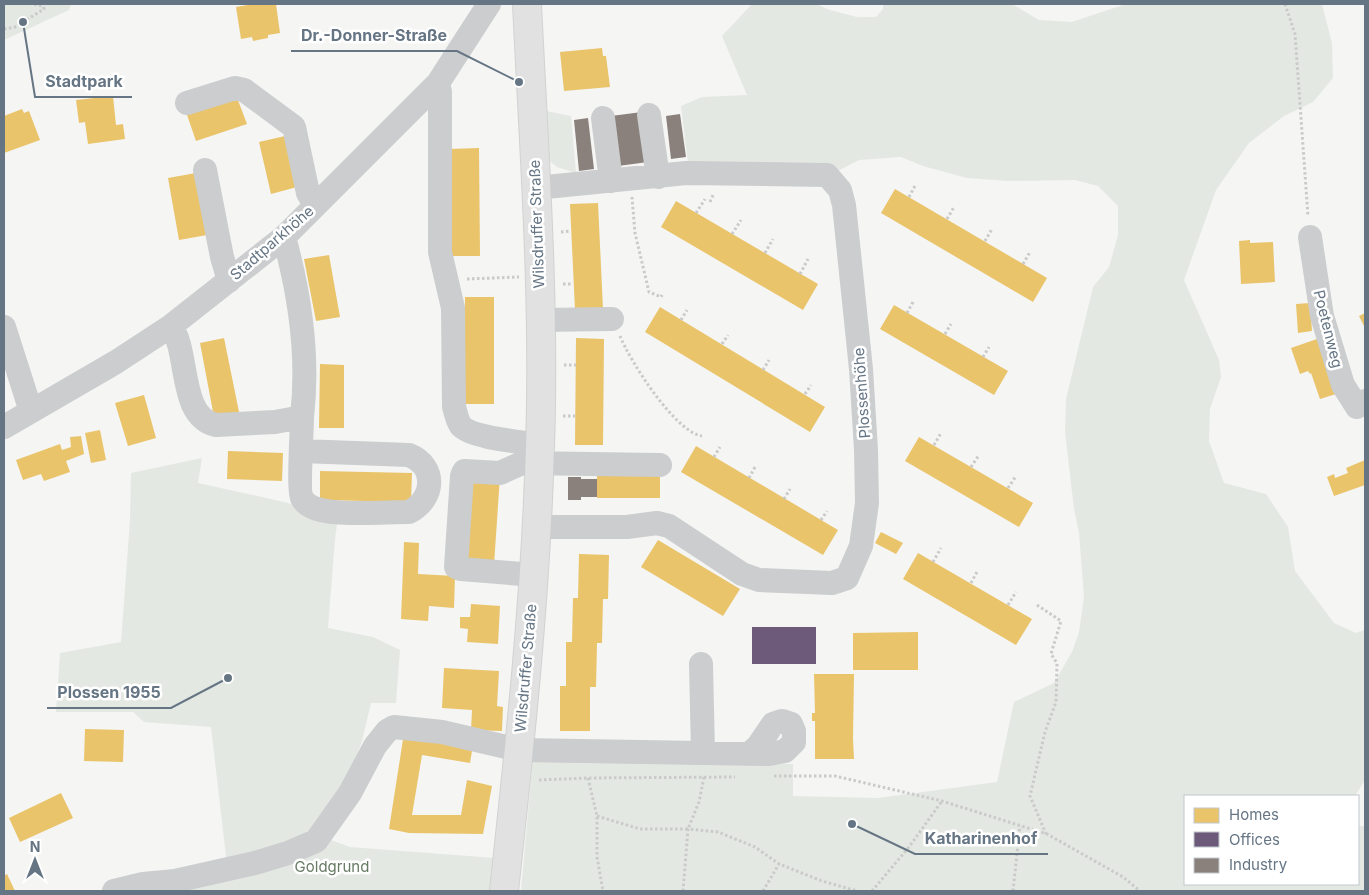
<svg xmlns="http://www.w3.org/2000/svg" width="1369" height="895" font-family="Inter,sans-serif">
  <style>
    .green { fill: #e4e8e2 }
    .homes { fill: #e9c46a }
    .offices { fill: #6d597a }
    .industry { fill: #8a817c }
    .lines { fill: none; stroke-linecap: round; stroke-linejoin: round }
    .major-casing { stroke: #d1d2d2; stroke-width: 30 }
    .path { stroke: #cacaca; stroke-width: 3; stroke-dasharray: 2.5 2.5; stroke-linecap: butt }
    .minor { stroke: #cbcdce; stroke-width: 24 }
    .major { stroke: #e0e1e0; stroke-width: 28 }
    .labels { text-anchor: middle; stroke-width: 5; stroke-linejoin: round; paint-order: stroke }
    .street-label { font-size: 15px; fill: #657584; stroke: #fff }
    .park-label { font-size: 15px; fill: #677b64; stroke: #fff }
    .leader { fill: none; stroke: #657584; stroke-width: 2 }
    .callout-dot { fill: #657584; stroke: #fff; stroke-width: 2 }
    .callout-label { font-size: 16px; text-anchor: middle; font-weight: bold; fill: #657584; stroke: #fff; stroke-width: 5; stroke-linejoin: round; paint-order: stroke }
  </style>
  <rect width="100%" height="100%" fill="#f5f5f4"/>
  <!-- green -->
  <path class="green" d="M4,4H71L69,10L4,40Z
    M757,4H816L830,10L857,17H876L883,9V4H1012L1039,20L1072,22L1126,4H1322L1332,43L1333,78L1313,102L1284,116L1249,143L1216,190L1184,280L1219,360L1221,377L1210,409L1209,441L1224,483L1266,494L1288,527L1295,571L1334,623L1356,633L1365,630V780L1355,796H1185V884H1358V826H1365V891H521L533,756L793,764V796L878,798L997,782L1014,702L1054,683L1072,652L1079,632L1084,597L1079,533L1074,509L1065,432L1066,399L1093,287L1109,267L1118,235V206L1098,186L1075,180L1009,181L967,178L923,166L901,157L859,160L832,174L688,163L681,106L702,97L747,95L722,36L751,5Z
    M546,111L571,116L576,173L557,167L547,159Z
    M202,458L198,483L284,502L338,517L335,539L328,628L373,637L400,650L396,703H371L362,741L346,785L317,828L288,846L227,865L211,727L144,722L133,712H56L60,653L121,642L130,520L131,473Z
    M331,840L350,847L495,858L490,891H150L282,863Z"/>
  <!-- homes -->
  <path class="homes" d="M254,4H276L280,33L268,35V38L253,41L252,37L241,39L236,7Z
    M602,48L603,56H606L610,87L564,91L560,52Z
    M236,95L247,124L196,141L186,112Z
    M113,96L116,125L123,124L125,139L88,144L85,122L79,123L76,100Z
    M22,109L24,113L29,111L40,140L4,153V116Z
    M285,136L297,187L271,194L259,142Z
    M479,148L480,256H450L449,149Z
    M196,173L207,235L179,240L168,178Z
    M895,189L1047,278L1033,302L881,213Z
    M676,201L818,284L803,310L661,227Z
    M598,203L603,309L575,310L570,204Z
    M1250,240V243L1273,242L1275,282L1241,284L1239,241Z
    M329,255L340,317L316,321L304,259Z
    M465,297H494V404H464Z
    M1310,303L1312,331L1298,333L1296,304Z
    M894,305L1008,371L994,395L880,329Z
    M660,307L825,407L810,432L645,332Z
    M1365,313V328L1359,316Z
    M224,338L239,412L214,417L200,343Z
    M576,338L604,339L603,445H575Z
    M1317,339L1336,394L1320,399L1311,373L1310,374L1308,371L1300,374L1291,348Z
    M320,364L344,365V428H319Z
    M144,395L156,438L128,446L115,403Z
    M100,430L106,460L91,463L85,433Z
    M81,436L84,454L66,461L70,472L44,481L41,474L23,480L16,460L60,444L62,450L71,447L70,437Z
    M919,437L1033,503L1019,527L905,461Z
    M696,446L838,530L823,555L681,472Z
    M228,451L283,453L282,481L227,479Z
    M1365,460V485L1334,496L1327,477L1334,474L1335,478L1348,473L1346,468Z
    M320,471L412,473L411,502L320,500Z
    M597,473L660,474V498H597Z
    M470,474L500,476L494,565L464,563Z
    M881,532L903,543L896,554L875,543Z
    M658,540L740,589L723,616L641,567Z
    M404,542L419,543L418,574L455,576L454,608L429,606L428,621L401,619Z
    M918,553L1032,619L1016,645L903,579Z
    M579,554L609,555L608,599H603L602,643H597L596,687H590V731H560V686H566V642H572L573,598H578Z
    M471,604L500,606L498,644L467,642L468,629L460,628V617H470Z
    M918,632V670H853V633Z
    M444,668L499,671L497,706L503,707L502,731L471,730L472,710L442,708Z
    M814,674H854L853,739L854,759H815V721H812V713H815Z
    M85,729L124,730L123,762L84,761Z
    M404,733L473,745L470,763L422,755L412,815H461L467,780L492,786L483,834L409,833L389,829Z
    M61,793L73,818L20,842L9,818Z
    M7,874L15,891H4V876Z"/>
  <!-- offices -->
  <path class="offices" d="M752,627H816V664H752Z"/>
  <!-- industry -->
  <path class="industry" d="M642,112L648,162L618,166L611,116Z
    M680,114L686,157L671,159L666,116Z
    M588,118L594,169L579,171L574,120Z
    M568,477H581V479H597V497H581V500H568Z"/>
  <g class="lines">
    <!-- major casing -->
    <g class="major-casing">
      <path id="major" d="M504,891C520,743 536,595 540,446C545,298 534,151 527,4"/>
    </g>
    <!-- path -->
    <path class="path" d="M1285,4L1295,34L1308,216
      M4,29L15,27L44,9L43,6L33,4
      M632,197L635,233L649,292L661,297L662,295
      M909,197L916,184
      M710,202L714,193
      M696,213L705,199
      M947,219L954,207
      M561,232L571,231
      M732,234L741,220
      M985,241L992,229
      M765,253L773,239
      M1023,264L1030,252
      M800,274L808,259
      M467,279L519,277
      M563,284H573
      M907,313L913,302
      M681,320L687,310
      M945,334L951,324
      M620,336C630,361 675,432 702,436
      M722,344L728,335
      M983,357L989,347
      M564,365H576
      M763,370L769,360
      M805,394L811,385
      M563,416H575
      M934,445L941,433
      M714,457L720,447
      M971,467L979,455
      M749,478L755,467
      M1008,488L1016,476
      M784,499L790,489
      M821,520L827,511
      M933,562L941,548
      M971,583L978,570
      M1008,605L1016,592
      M1037,605L1061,621L1051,654L1057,663L1056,702L1045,732L1030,796L1046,834
      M774,776H835L942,801L1047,834L1123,877L1140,891
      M588,778L597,816V857L603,891
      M539,780L588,778L735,777
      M597,816L640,829H688L699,802L704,777
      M683,891L688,829L718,832L755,847L779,864L822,881L857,891
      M763,891L779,864
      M872,891L909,847L942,801
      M1013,891L1020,826"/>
    <!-- minor -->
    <path class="minor" d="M438,83L440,92V252L453,308L454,407C456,413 457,421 461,426C472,438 523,442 540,445
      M187,103L235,88L244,90L294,127L308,193L315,205
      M649,115L658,177
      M603,118L611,181
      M205,170L222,257L229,281
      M536,188L686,173L827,175L840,190L844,205L861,369L866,450L867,503L861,546L847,578L832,583L759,580L742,574L669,526L657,523L627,527H537
      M1310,237L1322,316L1343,385L1357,407L1365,401
      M541,320L612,319
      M171,326C190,353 178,416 216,425L275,422L302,417C309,357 300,295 284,237
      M4,327L28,402L33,410
      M4,427L116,362L171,326L284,237L438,83L489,4
      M301,451L409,455C437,466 435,499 409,512C385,512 339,516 317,509C311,507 305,504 302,498C298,491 302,430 302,417
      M534,575L461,569L456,567L462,476L464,471L500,473L522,463L660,465
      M701,664L703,753
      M114,891L143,884L175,881L255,863L288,853L316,841L350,793L375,746L387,731L394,727L442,732L519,750L769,754L785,751L794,742V731L791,724L782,721L773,724L758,746L749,754"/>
    <!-- major -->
    <use href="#major" class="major"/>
  </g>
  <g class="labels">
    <!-- street labels -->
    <g class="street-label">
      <text transform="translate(537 224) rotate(-92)" y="5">Wilsdruffer Straße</text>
      <text transform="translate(272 243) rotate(-41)" y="5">Stadtparkhöhe</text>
      <text transform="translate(1328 329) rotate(76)" y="5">Poetenweg</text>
      <text transform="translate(862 393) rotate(-94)" y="5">Plossenhöhe</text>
      <text transform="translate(526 668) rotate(-85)" y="5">Wilsdruffer Straße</text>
    </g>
    <!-- park labels -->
    <g class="park-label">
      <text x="332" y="872">Goldgrund</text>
    </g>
  </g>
  <!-- callouts -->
  <path class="leader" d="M519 82L457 51H291M23 22L35 97H132M228 678L171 708H47M852 824L915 854H1048"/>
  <g class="callout-dot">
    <circle cx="519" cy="82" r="5"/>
    <circle cx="23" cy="22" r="5"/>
    <circle cx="228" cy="678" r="5"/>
    <circle cx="852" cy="824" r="5"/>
  </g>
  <g class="callout-label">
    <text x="374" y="41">Dr.-Donner-Straße</text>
    <text x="84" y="87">Stadtpark</text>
    <text x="109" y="698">Plossen 1955</text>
    <text x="981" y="844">Katharinenhof</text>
  </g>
  <!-- border -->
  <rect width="1369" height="895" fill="none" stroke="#657584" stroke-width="10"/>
  <!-- legend -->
  <rect x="1184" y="795" width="175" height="90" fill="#ffffff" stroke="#c1c8ce"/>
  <rect x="1194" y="808" width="25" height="15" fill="#e9c46a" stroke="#c1c8ce"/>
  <text x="1229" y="820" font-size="15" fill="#657584">Homes</text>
  <rect x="1194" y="832" width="25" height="15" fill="#6d597a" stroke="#c1c8ce"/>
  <text x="1229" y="845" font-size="15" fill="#657584">Offices</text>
  <rect x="1194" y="858" width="25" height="15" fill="#8a817c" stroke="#c1c8ce"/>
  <text x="1229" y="870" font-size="15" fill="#657584">Industry</text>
  <!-- north arrow -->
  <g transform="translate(35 860)" stroke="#ffffff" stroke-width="4" paint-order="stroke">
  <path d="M0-4L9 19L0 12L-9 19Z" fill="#657584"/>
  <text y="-8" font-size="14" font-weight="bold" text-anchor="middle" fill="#657584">N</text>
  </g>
</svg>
